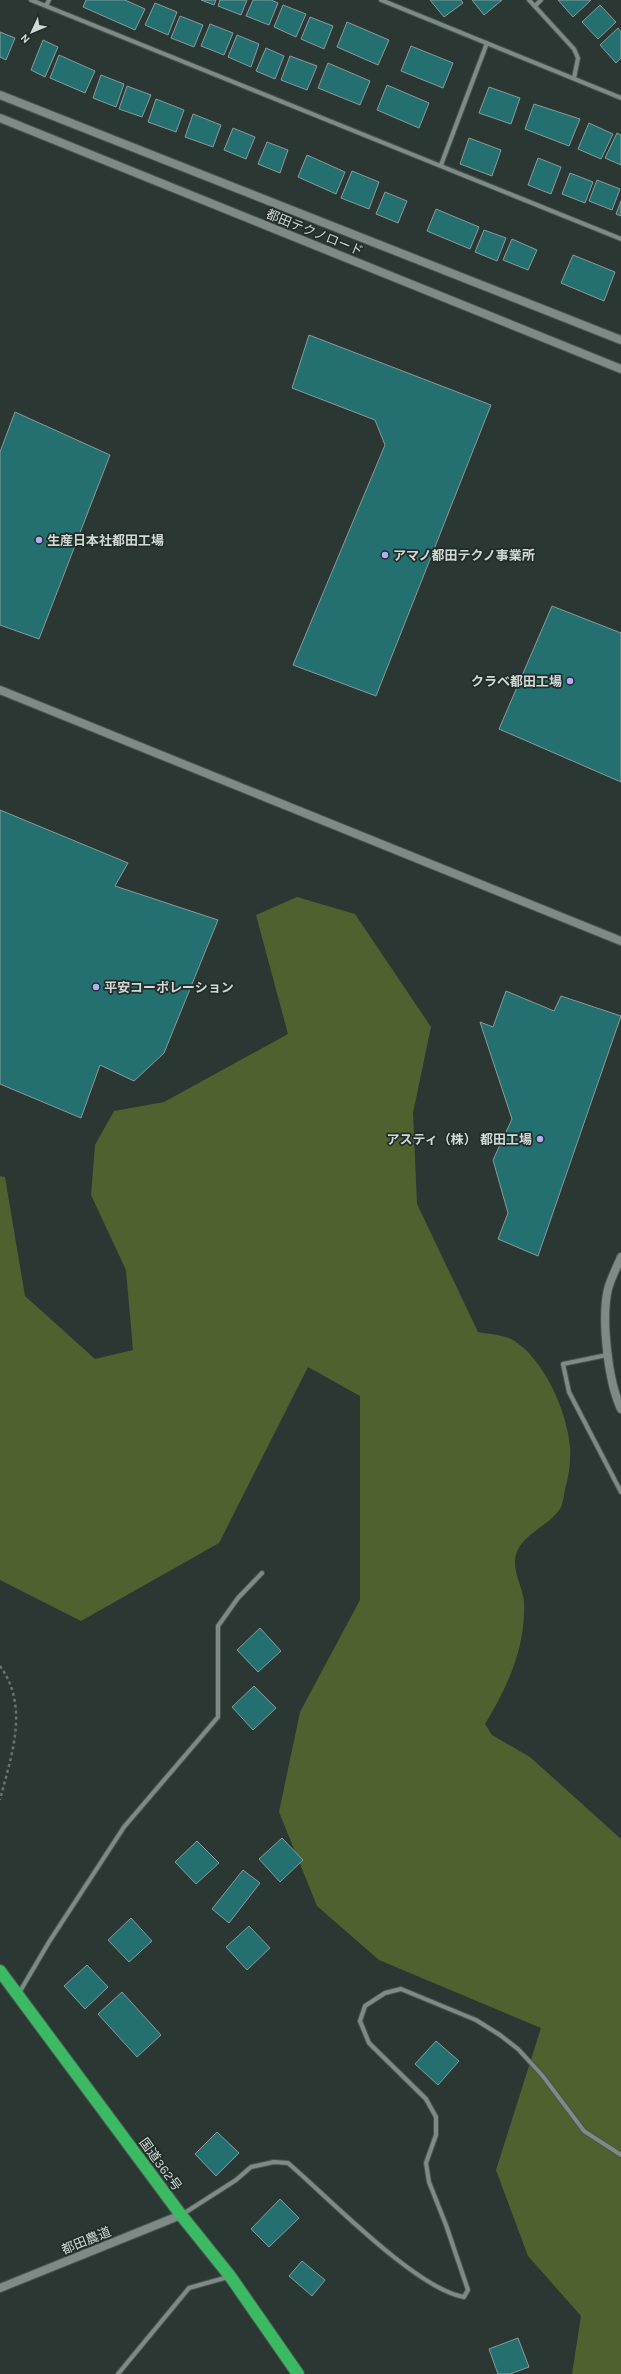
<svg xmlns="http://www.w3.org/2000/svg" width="621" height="2374" font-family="Karla,'Noto Sans JP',sans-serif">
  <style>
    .green { fill: #4e622f }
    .building { fill: #247071; stroke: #8b9a9a }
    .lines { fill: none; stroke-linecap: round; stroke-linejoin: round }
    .street-casing { stroke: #48524f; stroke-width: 6 }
    .secondary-casing { stroke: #48524f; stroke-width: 10 }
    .highway-casing { stroke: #48524f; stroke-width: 14 }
    .path { stroke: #68726f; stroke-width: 2.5; stroke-dasharray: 3 3; stroke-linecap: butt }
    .street { stroke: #7d8a86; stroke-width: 4 }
    .secondary { stroke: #7d8a86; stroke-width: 8 }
    .highway { stroke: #3bb963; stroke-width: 12 }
    .poi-dot { fill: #b2adf9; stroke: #212d29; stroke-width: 1.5 }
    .labels { text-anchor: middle; stroke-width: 3.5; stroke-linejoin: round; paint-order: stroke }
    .street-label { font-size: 13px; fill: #d1d8d5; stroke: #212d29 }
    .poi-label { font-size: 13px; font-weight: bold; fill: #d1d8d5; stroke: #212d29; text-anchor: start }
  </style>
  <rect width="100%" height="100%" fill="#2b3733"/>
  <!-- green -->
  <path class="green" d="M297,897L355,914L431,1027L413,1113L417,1204L478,1332C488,1334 505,1335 513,1340C544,1359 567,1411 570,1447C571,1461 569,1476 565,1489C564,1495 563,1504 560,1509C546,1529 515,1536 515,1563C515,1576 523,1589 524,1602C526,1647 508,1686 485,1724L492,1735L530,1757L621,1839V2374H572L581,2316L528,2256L496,2170L541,2028L379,1960L317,1906L279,1812L300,1712L360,1600V1396L308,1367L219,1543L81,1621L0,1580V1176L5,1177L25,1296L95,1359L133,1350L126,1270L91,1195L95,1145L114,1111L164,1102L288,1034L256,915Z"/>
  <!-- building -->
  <path class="building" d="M86,0H125L145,9L135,30L83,7Z
    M201,0H216L214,5Z
    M220,0H247L241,15L218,6Z
    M253,0H271L278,3L269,25L246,16Z
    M430,0H461L463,3L444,17Z
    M472,0H502L484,15Z
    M558,0H591L573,17Z
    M155,3L177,12L168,35L145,25Z
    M283,5L306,14L296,37L274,27Z
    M600,5L616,22L598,39L582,22Z
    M180,16L203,25L194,47L171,38Z
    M310,17L333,26L324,49L301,39Z
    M347,22L389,40L378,65L337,47Z
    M210,24L233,33L224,55L201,46Z
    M618,28L621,32V58L616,63L600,45Z
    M0,32L15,38L6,60L0,57Z
    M237,35L259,44L251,67L228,57Z
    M43,40L58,47L45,77L31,70Z
    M411,46L453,63L443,88L401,71Z
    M266,48L284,56L275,79L256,71Z
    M59,55L95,71L85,93L50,78Z
    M290,56L317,66L307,90L281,80Z
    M328,63L370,81L360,105L318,88Z
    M101,75L124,84L116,107L93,98Z
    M387,85L429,103L419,128L377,110Z
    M127,86L151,95L142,117L119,109Z
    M489,87L520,98L511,124L479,113Z
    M156,99L184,110L176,132L148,122Z
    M534,104L580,119L569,146L525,129Z
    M193,114L221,125L213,147L185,137Z
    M589,123L613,134L601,159L578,149Z
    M233,128L255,137L246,159L224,150Z
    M617,133L621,135V165L605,158Z
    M469,138L501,150L492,176L460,164Z
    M267,142L288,150L280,173L258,164Z
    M307,155L345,172L336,194L298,177Z
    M538,158L561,167L551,194L528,185Z
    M352,171L379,182L369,209L341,198Z
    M570,173L593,182L585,203L562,194Z
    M597,180L620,189L612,210L589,201Z
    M385,192L407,201L398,223L376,214Z
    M621,201V216L616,214Z
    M436,209L479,227L470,249L427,231Z
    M484,230L506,238L497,261L475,252Z
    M512,239L537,250L528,270L503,260Z
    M573,255L615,272L604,301L561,283Z
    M309,335L491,405L376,696L293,665L385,445L375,420L292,388Z
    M15,412L110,455L39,639L0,625V452Z
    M552,606L621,633V782L499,729Z
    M0,810L128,863L115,886L218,920L164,1053L134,1081L100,1065L81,1118L0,1084Z
    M506,991L554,1011L561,996L621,1016L538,1256L498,1239L508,1213L493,1160L512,1119L480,1022L493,1027Z
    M260,1628L281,1651L258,1672L237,1650Z
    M254,1686L276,1708L253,1730L232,1707Z
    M282,1838L303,1860L280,1882L259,1859Z
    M197,1841L219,1863L196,1884L175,1862Z
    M243,1870L260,1883L229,1923L212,1909Z
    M131,1918L152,1941L129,1962L108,1940Z
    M249,1926L270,1948L247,1970L226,1947Z
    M87,1965L108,1987L85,2009L64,1986Z
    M122,1992L161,2035L137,2057L98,2014Z
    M436,2041L459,2061L438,2085L415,2064Z
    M217,2132L239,2153L216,2176L195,2154Z
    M280,2199L299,2218L269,2247L251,2229Z
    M302,2261L325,2280L312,2296L289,2276Z
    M518,2338L529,2367L510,2374H498L489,2349Z"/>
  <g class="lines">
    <!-- street casing -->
    <g class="street-casing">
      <path id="street" d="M31,0L621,239
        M381,0L621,98
        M529,0L574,49L578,58L574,78
        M46,6L49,0
        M535,6L541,0
        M441,165L487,43
        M607,1355L563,1364L569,1392L621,1492
        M19,1993L49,1942L124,1827L218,1717V1626L238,1598L262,1573
        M183,2214L236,2180L251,2167L274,2162L288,2163C328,2197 416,2289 464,2297L468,2290L446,2225L429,2182L426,2163L436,2135V2117L426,2099L369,2043L360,2021L365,2006L385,1993L401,1989L476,2020L500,2035L518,2049L542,2075L584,2131L621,2155
        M118,2374L189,2288L228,2277"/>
    </g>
    <!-- secondary casing -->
    <g class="secondary-casing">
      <path id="secondary" d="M0,95L621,340
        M0,118L621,369
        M0,690L621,941
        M621,1257C617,1267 611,1278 608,1289C601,1319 608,1381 621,1409
        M0,2288L181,2215"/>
    </g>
    <!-- highway casing -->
    <g class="highway-casing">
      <path id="highway" d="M0,1971L181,2215L230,2276L298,2374"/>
    </g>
    <!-- path -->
    <path class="path" d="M0,1666C30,1707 11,1756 0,1800"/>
    <!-- street -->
    <use href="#street" class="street"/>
    <!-- secondary -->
    <use href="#secondary" class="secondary"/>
    <!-- highway -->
    <use href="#highway" class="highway"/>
  </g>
  <!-- markers -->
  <g class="poi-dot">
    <circle cx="39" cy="540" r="4"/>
    <circle cx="385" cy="555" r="4"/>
    <circle cx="570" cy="681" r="4"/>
    <circle cx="96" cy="987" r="4"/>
    <circle cx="540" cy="1139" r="4"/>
  </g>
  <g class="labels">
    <!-- street labels -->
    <g class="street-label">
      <text transform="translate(315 232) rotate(22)" y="5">都田テクノロード</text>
      <text transform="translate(161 2164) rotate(54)" y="5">国道362号</text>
      <text transform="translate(86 2240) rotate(-22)" y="5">都田農道</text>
    </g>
    <!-- poi labels -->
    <g class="poi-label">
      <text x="47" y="545">生産日本社都田工場</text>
      <text x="393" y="560">アマノ都田テクノ事業所</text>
      <text x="562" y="686" text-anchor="end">クラベ都田工場</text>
      <text x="104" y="992">平安コーポレーション</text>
      <text x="532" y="1144" text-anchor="end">アスティ（株） 都田工場</text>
    </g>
  </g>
  <!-- north arrow -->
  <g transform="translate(32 32) rotate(226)" stroke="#212d29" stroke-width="3" paint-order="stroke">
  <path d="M0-3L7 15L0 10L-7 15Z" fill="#d1d8d5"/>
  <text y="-6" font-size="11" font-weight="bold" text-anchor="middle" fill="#d1d8d5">N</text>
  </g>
</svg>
